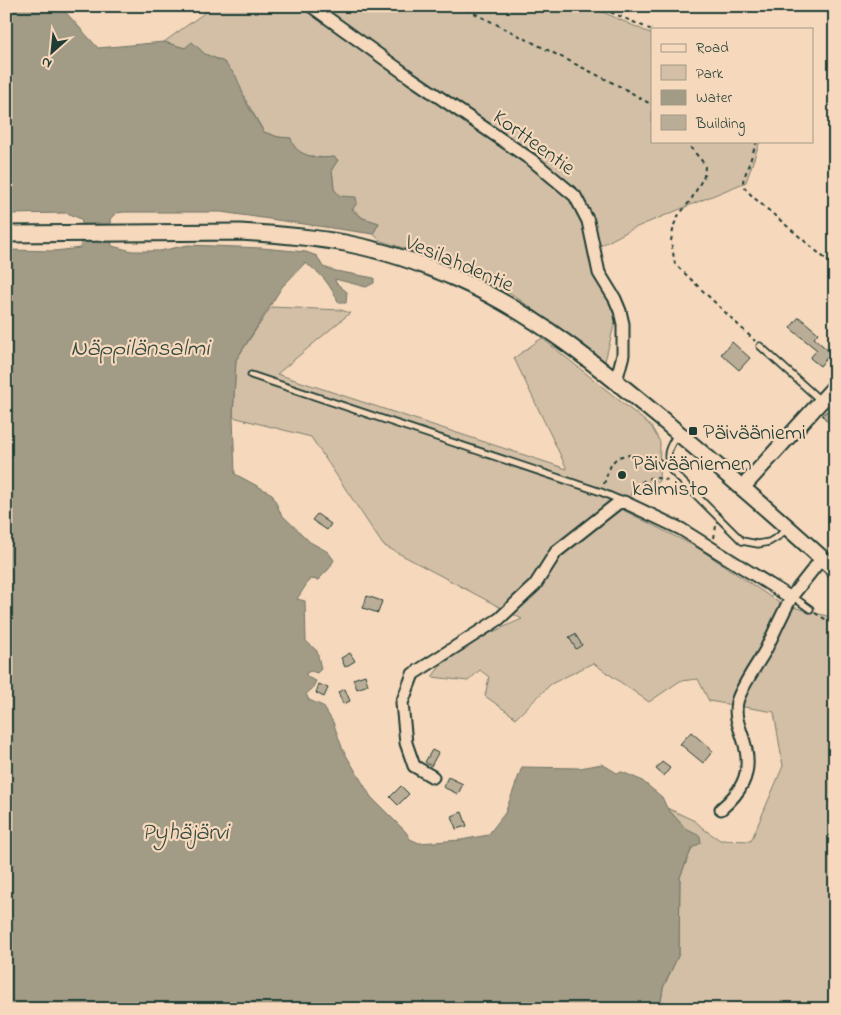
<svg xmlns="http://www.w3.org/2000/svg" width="841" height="1015" font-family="'Indie Flower',sans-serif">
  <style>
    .green { fill: #d3bfa6; stroke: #797e6d }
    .water { fill: #a29b86; stroke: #6e7565 }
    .building { fill: #baad97; stroke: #1f3d34 }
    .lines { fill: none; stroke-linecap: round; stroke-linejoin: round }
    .service-casing { stroke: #1f3d34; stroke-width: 9 }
    .minor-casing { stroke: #1f3d34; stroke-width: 15 }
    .tertiary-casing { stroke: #1f3d34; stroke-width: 18 }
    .secondary-casing { stroke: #1f3d34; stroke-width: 19 }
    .path { stroke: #1f3d34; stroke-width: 2; stroke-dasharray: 4 4; stroke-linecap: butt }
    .service { stroke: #f6d8bc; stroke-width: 5.5 }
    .minor { stroke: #f6d8bc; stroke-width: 11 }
    .tertiary { stroke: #f6d8bc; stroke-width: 14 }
    .secondary { stroke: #f6d8bc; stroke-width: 15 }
    .poi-dot { fill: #1f3d34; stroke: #f6d8bc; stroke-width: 2 }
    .labels { text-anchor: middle; stroke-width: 4.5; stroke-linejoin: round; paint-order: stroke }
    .street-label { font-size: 22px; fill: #1f3d34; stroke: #f6d8bc }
    .poi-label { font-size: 22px; fill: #1f3d34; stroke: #f6d8bc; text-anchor: start }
    .water-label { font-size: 24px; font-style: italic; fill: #334b40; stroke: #f6d8bc }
  </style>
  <rect width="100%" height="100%" fill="#f6d8bc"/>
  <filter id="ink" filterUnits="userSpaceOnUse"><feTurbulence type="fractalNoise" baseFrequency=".02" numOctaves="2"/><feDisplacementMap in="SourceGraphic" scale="10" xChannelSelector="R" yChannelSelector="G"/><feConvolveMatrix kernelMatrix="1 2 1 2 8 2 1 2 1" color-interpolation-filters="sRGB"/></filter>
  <g filter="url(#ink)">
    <!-- green -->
    <path class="green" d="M214,6H594V8L652,34V141H760L746,182L632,229L600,246L603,280L621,298L605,361L509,292L462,270L419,253L381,241L373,234L379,223L363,218L339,196L334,189L332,169L338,160L334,157C318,159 295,157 290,138L278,137L264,132L224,62L205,54L192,43L185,48L164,42Z
      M271,307L341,310L350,313L277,374L567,469L514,358L542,338L651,426L660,442L659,481L617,507L698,548L781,604L835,618V1009H660L663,988L679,954L680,877L692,848L700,836L686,829L667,808L695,821L705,830L720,840L751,841L783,766L774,712L709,701L698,679L680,681L649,702L593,663L551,684L516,718L485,696L489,677L480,670L468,681L432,677L452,650L522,619L383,545L311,437L233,417L236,360Z"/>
    <!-- water -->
    <path class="water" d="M6,6H60L98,48L164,42L185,48L192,42L205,54L224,62L236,76L248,106L264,132L278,137L291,138C295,157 318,159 334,157L338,160L332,169L334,189L340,196L356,197L357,203L352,210L363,218L379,223L373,234L221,212H124L116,213L110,219L112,246L132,251H160L188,245L262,248L306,252L317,256L323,267L336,271L374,278V283L366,287L335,279L336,283L347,292L346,303H339C329,284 323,274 305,263L282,287L236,360L233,417L235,474L272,494L281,514L310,542L328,552L334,560L329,569L318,580L310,579L297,599L305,601L306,641L317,651L321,669L317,673L311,671L306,673L307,677L316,681L312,689L306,694L309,700L323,706L333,722L343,750L371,797L406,832L410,839L419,843L461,840L488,835L505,813L522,767L580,768L602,764L617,773L622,772L641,780L662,797L667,808L686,829L700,836L701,843L692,848L680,877L679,954L663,988L660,1009H6V250L55,251L80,248L83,227L81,219L67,213L6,214Z"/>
    <!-- building -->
    <path class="building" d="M799,317L818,333L814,338L831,353L820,366L810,358L817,350L790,328Z
      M732,342L750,358L739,370L721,354Z
      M835,405V430L822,415Z
      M317,514L331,524L327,530L312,520Z
      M367,596L382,601L378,613L363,608Z
      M575,634L582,645L576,649L569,637Z
      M350,653L355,661L345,667L341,658Z
      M365,675L368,685L357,689L353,679Z
      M319,684L328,688L324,697L316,693Z
      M345,689L350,701L343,704L338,692Z
      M691,732L713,751L703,763L680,744Z
      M432,750L438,753L431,766L425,762Z
      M662,762L670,768L664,776L656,769Z
      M448,777L463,784L458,794L443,787Z
      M401,786L409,794L398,805L390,797Z
      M462,812L467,826L456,829L452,816Z"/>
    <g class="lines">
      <!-- service casing -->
      <g class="service-casing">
        <path id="service" d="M760,346L821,401
          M251,375L601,492L622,501
          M678,433C669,447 664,454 672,471L742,541L758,544L769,542L779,536L786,529
          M792,596L810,609"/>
      </g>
      <!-- minor casing -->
      <g class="minor-casing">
        <path id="minor" d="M311,6L411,78L533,161L575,196L588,221L599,273L615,299L620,311L623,324V355L616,381
          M433,777L414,766L406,743L402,703L413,674L499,619L535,585L556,552L618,503L624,502L681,529L788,596H792L822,558
          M721,809C740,793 751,776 746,750C743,732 733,720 737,702C741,687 757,665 765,651C774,633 782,614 792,596"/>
      </g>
      <!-- tertiary casing -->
      <g class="tertiary-casing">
        <path id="tertiary" d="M742,488L835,386"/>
      </g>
      <!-- secondary casing -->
      <g class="secondary-casing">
        <path id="secondary" d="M6,234L240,232C275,234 311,237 345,243C381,250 423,264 457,279C537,314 603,370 670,426C726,473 781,521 835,570"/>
      </g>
      <!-- path -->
      <path class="path" d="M460,6L625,89L652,105
        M596,6L652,30
        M685,141L702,161L705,167L704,176L691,200L678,216L674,225L671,241L675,264L755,341
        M757,141L743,181L745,188L753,197L835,267
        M604,484C607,476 609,465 616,459C626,451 650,457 662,460
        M631,495C638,486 644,476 657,478C662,478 663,481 669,479
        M714,538L716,526
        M815,613L835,625"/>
      <!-- service -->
      <use href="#service" class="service"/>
      <!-- minor -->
      <use href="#minor" class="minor"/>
      <!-- tertiary -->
      <use href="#tertiary" class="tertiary"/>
      <!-- secondary -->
      <use href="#secondary" class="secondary"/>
    </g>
  </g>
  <!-- markers -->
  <g class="poi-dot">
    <rect x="688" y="426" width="10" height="10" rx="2.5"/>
    <circle cx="622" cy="475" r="5"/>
  </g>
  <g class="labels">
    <!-- street labels -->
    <g class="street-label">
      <text transform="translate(535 141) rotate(36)" y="8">Kortteentie</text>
      <text transform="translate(460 262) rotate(23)" y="8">Vesilahdentie</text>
    </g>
    <!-- poi labels -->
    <g class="poi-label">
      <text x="703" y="439">Päivääniemi</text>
      <text x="632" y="470">Päivääniemen<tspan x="632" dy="25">kalmisto</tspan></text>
    </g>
    <!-- water labels -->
    <g class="water-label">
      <text x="140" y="355">Näppilänsalmi</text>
      <text x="185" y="839">Pyhäjärvi</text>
    </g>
  </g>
  <!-- margin -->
  <rect width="841" height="1015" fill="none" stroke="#f6d8bc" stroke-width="25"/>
  <rect x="12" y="12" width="816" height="990" fill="none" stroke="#1f3d34" stroke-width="2" filter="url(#ink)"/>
  <!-- legend -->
  <rect x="651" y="28" width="162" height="115" fill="#f6d8bc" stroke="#a09a86"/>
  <rect x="661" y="44" width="25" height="8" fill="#f6d8bc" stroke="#a09a86"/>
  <text x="696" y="52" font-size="15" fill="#1f3d34">Road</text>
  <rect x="661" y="65" width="25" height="15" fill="#d3bfa6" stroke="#a09a86"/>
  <text x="696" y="78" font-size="15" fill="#1f3d34">Park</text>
  <rect x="661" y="90" width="25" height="15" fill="#a29b86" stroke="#a09a86"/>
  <text x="696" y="102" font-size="15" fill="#1f3d34">Water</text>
  <rect x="661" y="115" width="25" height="15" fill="#baad97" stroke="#a09a86"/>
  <text x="696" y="128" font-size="15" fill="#1f3d34">Building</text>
  <!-- north arrow -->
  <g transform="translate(52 52) rotate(207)" stroke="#f6d8bc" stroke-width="4" paint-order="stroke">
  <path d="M0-4L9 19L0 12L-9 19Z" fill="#1f3d34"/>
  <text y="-8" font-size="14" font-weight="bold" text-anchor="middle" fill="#1f3d34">N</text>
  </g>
</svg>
